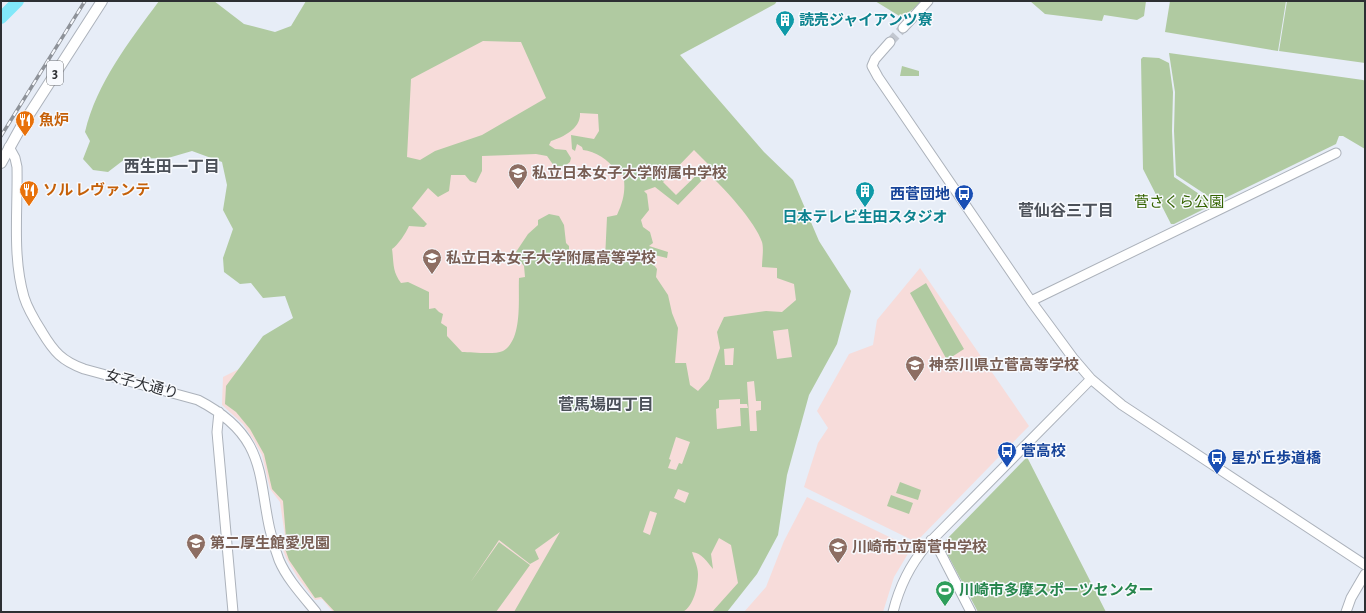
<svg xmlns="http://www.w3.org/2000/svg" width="1366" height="613" font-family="'Alegreya Sans','Noto Sans JP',sans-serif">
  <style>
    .industrial { fill: #f7dcda }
    .green { fill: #b0caa1; fill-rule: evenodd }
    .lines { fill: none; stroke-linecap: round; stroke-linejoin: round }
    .river { stroke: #81e8f9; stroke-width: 12 }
    .secondary-tunnel { stroke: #c2c7d0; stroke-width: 9; stroke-dasharray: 9 4.5; stroke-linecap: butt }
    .secondary-casing { stroke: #acb2bb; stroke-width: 11 }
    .primary-casing { stroke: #acb2bb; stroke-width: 12 }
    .secondary { stroke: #fff; stroke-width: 9 }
    .primary { stroke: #fff; stroke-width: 10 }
    .rail-casing { stroke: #8e9299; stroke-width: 3.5 }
    .rail { stroke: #f8fafe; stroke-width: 2; stroke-dasharray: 6; stroke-linecap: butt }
    .labels { text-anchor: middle; stroke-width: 3; stroke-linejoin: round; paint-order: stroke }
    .shield { fill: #f8fafe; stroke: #6a6c70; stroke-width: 1 }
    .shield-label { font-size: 14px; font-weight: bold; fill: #2d2f33 }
    .culture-label { font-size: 15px; font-weight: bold; fill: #0d838f; stroke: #f8fafe; text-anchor: start }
    .food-label { font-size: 15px; font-weight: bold; fill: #c56008; stroke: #f8fafe; text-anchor: start }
    .education-label { font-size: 15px; font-weight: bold; fill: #785e54; stroke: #f8fafe; text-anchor: start }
    .transit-label { font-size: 15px; font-weight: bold; fill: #164399; stroke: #f8fafe; text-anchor: start }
    .park-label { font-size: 15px; fill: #346300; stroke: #f8fafe }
    .street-label { font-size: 15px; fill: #2d2f33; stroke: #f8fafe }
    .leisure-label { font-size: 15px; font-weight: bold; fill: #27864d; stroke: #f8fafe; text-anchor: start }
    .neighbourhood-label { font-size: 16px; font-weight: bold; fill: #4c5159; stroke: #f8fafe }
  </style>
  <rect width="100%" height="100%" fill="#e7edf7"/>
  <!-- industrial -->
  <path class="industrial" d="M468,21L649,35L838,284L742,586L717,612H333L322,599L315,600L298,578L286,558L280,542L285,536L280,502L270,489L262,455L253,439L243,424L222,405L223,377L239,369L312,313L408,54Z
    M920,268L1029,426L918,540L914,541L804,487L818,443L828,428L817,411L849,354L873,345L877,320Z
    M807,497L910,547L909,552L894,577L883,612H744L766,587L784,541Z"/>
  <!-- green -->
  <path class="green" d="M159,1H214L244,24L275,32L291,26L306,1H777L775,4L680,55L764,152L793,180L819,241L851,291L837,344L809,395L787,475L778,535L757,574L727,612H712L738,583L731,545L719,538L711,554L713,569C707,562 702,553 692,552C694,559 698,567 698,574C698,587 694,605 683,612H514L560,532L535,550L539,559L530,564L499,540L470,583L499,542L530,565L496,612H335L321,597L315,598L289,560L283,543L286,538L283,501L272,489L264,454L250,429L236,412L225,404L226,386L263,336L293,318L285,296L263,298L251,283L240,284L224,272L223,258L233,229L223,210L227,185L222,162L192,151L168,158L125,159L108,172L93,170L83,159L90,141L85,132C97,82 129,42 159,1ZM483,41L521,42L546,98L482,135L435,151L420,160L407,157L411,79ZM580,113L598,114L599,131L594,139L571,135L572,149L575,151L577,144L582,147L583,150C595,151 609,160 616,171L623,173C626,189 624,200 617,215L607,217L605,259L569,257V246L566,243L564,225L559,216L549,214L538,220V225L528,234L516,252V256L524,266L525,277L519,278C518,298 523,340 503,351C494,355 472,352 462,352L447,336V327L441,323L443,314L439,312L435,308L429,309V292L408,282L401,283C392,271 394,263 392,249C398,245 406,233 409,226L424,227L427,224L412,208L428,188L438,197L449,191L451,175H465L470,181L476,183L482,171V156L536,154L547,156L554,166H565L570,162L571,158L566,150L555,149L549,145L551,141C564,137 581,128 580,113ZM694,150L708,164L676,195L663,182ZM708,174C723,186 756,223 762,242C764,249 762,259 762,267L777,268V278L794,284L796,300L782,312L766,311L724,317L717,332L720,348L709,379L698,391L690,385L686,363H675L678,328L672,313L668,295L656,277L657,269L651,261L650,254L667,258L668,252L649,246L653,243L650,232L643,227L641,220L649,210L647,194L644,191L655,187L678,205ZM788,329L792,357L777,359L773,331ZM734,348L733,365H725L724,349ZM747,382L754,381L756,401H761V410L756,411L757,431H750ZM740,399V404H747L748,408H740L741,426L717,429L716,409L719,408V400ZM676,437L690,442L682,464L679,463L676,470L668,468L671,460L669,459ZM678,489L689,493L685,503L674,498ZM650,511L657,513L650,535L643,532Z
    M875,1H921L915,8L901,17Z
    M1030,1H1146L1144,16L1137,20L1104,15L1102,21L1045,14Z
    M1170,1H1286L1278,51L1165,32Z
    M1287,1H1365V63L1279,51Z
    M1169,53L1363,80L1365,81V149L1343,136H1339L1336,144L1217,202L1176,175L1174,131L1175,92Z
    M1143,57L1159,58L1169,63L1173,92L1172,131L1174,177L1214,204L1174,224H1171L1143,169L1141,59Z
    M902,66L919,71V76H900Z
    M926,283L964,349L947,360L910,293Z
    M1027,457L1106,612H978L943,546L944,542Z
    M900,482L921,490L918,500L896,493Z
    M891,495L913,503L909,514L887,506Z"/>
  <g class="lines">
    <!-- river -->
    <path class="river" d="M1,18L18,1"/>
    <!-- secondary-tunnel -->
    <path class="secondary-tunnel" d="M890,42L903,28"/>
    <!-- secondary casing -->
    <g class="secondary-casing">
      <path id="secondary" d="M903,28L928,1
        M890,42L875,59L872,66L878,77L1031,301L1073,358L1091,379L1122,405L1365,565
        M9,147L15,158L17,167C18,209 12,256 24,297C28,310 35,321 42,332C54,352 62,361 84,369L198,400C279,442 252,490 279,560C287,579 303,596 316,612
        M1031,301L1336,153
        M219,412L217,432L233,612
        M931,540L937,546L971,612
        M893,612C899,588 910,565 926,546L1091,379
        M1346,612L1351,598L1365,574"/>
    </g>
    <!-- primary casing -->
    <g class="primary-casing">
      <path id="primary" d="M1,163L21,127L102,1"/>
    </g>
    <!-- secondary -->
    <use href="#secondary" class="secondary"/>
    <!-- primary -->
    <use href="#primary" class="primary"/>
    <!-- rail casing -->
    <g class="rail-casing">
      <path id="rail" d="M1,136L85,1"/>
    </g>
    <!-- rail -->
    <use href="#rail" class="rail"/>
  </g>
  <!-- icons -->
  <defs>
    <g id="building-pin" transform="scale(1)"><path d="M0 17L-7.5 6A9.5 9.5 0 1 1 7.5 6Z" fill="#0f9aa8" stroke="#f8fafe"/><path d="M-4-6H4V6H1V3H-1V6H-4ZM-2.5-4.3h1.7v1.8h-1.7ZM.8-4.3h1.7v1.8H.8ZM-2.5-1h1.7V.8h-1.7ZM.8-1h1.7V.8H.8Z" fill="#fff"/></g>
    <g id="restaurant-pin" transform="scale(1)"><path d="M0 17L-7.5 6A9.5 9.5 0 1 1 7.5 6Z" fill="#e8710a" stroke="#f8fafe"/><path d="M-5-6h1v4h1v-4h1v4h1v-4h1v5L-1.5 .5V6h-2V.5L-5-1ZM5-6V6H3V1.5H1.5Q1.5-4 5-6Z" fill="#fff"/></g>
    <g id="school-pin" transform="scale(1)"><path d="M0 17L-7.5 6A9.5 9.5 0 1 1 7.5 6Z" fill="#8d6e63" stroke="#f8fafe"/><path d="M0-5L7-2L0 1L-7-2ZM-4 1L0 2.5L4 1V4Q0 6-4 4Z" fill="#fff"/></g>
    <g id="bus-pin" transform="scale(1)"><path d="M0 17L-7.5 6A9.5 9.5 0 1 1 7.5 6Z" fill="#1a4fb4" stroke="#f8fafe"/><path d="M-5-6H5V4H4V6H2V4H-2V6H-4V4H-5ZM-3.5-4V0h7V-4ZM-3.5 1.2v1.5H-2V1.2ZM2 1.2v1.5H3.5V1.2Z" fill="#fff"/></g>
    <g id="stadium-pin" transform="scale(1)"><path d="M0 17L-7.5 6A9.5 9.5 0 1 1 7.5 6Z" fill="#2e9e5b" stroke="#f8fafe"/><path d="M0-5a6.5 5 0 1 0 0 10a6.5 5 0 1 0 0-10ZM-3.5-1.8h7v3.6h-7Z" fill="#fff"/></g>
  </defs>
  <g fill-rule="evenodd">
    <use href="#building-pin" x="785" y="20"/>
    <use href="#restaurant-pin" x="25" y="120"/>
    <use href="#school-pin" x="518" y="173"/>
    <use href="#restaurant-pin" x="29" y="190"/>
    <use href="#building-pin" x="865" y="191"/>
    <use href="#bus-pin" x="964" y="194"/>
    <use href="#school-pin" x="432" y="258"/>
    <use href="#school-pin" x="915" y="365"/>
    <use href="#bus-pin" x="1007" y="451"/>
    <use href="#bus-pin" x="1217" y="458"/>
    <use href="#school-pin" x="196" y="543"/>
    <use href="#school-pin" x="838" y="547"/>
    <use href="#stadium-pin" x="945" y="590"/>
  </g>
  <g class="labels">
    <!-- shield labels -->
    <rect class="shield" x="47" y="61" width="16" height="24" rx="3"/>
    <g class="shield-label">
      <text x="55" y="78">3</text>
    </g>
    <!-- culture labels -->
    <g class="culture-label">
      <text x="799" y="25">読売ジャイアンツ寮</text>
      <text x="865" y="222" text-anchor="middle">日本テレビ生田スタジオ</text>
    </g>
    <!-- food labels -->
    <g class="food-label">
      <text x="39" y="125">魚炉</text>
      <text x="43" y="195">ソル レヴァンテ</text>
    </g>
    <!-- education labels -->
    <g class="education-label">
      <text x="532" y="178">私立日本女子大学附属中学校</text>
      <text x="446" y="263">私立日本女子大学附属高等学校</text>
      <text x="929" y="370">神奈川県立菅高等学校</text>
      <text x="210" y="548">第二厚生館愛児園</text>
      <text x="852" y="552">川崎市立南菅中学校</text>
    </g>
    <!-- transit labels -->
    <g class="transit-label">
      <text x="950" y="199" text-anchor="end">西菅団地</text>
      <text x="1021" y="456">菅高校</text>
      <text x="1231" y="463">星が丘歩道橋</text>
    </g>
    <!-- park labels -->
    <g class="park-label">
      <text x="1179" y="207">菅さくら公園</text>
    </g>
    <!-- street labels -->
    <g class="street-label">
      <text transform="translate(142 384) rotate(15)" y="5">女子大通り</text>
    </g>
    <!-- leisure labels -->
    <g class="leisure-label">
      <text x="959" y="595">川崎市多摩スポーツセンター</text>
    </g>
    <!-- neighbourhood labels -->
    <g class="neighbourhood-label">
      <text x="172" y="172">西生田一丁目</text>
      <text x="1066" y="216">菅仙谷三丁目</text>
      <text x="606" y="410">菅馬場四丁目</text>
    </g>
  </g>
  <!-- border -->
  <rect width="1366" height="613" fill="none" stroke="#2d2f33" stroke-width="4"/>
</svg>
